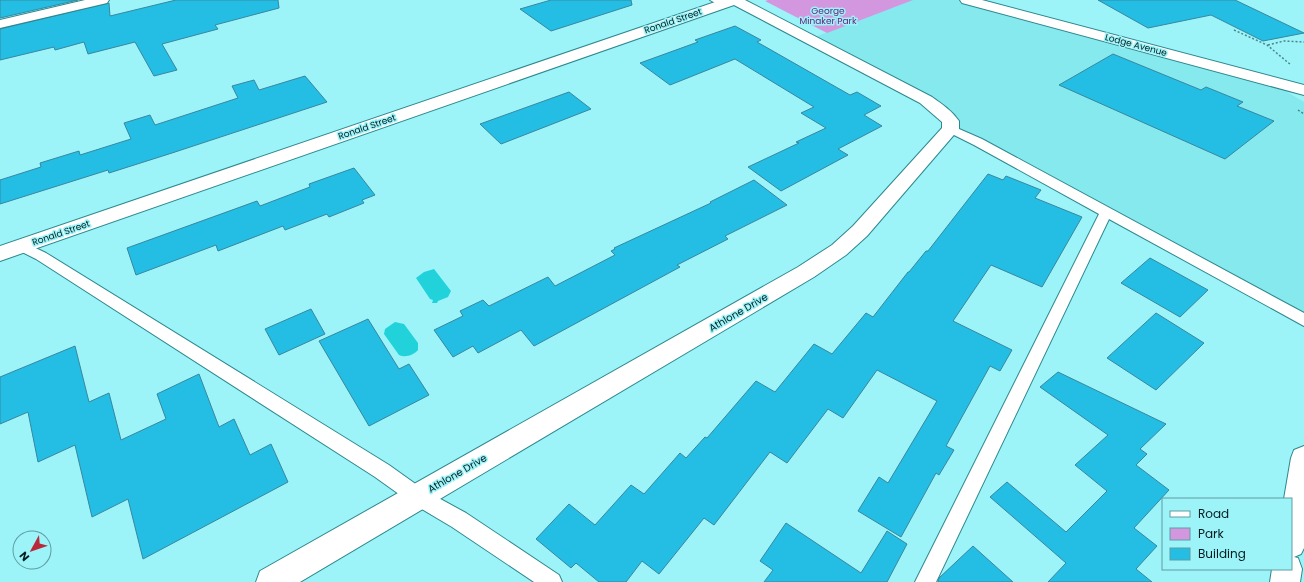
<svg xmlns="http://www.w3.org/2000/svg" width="1304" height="582" font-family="Poppins,sans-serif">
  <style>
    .built { fill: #85e9ee }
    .green { fill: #d397e0 }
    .water { fill: #21d2db }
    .building { fill: #24bee5; stroke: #38879f }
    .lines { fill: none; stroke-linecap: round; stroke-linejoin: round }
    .lane-casing { stroke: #2d888e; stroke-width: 2 }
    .street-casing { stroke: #2d888e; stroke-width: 2 }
    .path { stroke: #4c8487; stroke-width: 1.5; stroke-dasharray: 2 2; stroke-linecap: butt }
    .lane { fill: #fff; fill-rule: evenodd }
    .street { fill: #fff; fill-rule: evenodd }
    .labels { text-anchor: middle; stroke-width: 3; stroke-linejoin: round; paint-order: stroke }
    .far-park-label { font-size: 9px; fill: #681a78; stroke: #9cf3f8 }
    .far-street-label { font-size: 9px; fill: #031e20; stroke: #9cf3f8 }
    .street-label { font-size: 10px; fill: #031e20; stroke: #9cf3f8 }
  </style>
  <rect width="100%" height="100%" fill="#9cf3f8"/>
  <!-- built -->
  <path class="built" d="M911,0H967L1267,80L1304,102V320L950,129L933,110L807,40Z"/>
  <!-- green -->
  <path class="green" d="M768,0H913L827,33L765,1Z"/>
  <!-- water -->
  <path class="water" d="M434,269L451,291L448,297L438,301L437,303H432L433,300L430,299L416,278L424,272Z
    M395,322L404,324L418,343V350C414,355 405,358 399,355L384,334L385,329Z"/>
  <!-- building -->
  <path class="building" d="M0,0H78L0,18Z
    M176,0H278L279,8L215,25L218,29L162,44L177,70L154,76L135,42L88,54L84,42L55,50L54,47L0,60V29L109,3L110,16Z
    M551,0H631L632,5L551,31L520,9Z
    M1098,0H1235L1304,33L1263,41L1211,15L1148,28Z
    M735,26L761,40L757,42L850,95L857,92L881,106L864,115L882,126L838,149L848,155L781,191L748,167L799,143L796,142L826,128L801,113L814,107L735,59L670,85L640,63L698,42L695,40Z
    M1113,54L1201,90L1206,87L1243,102L1237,106L1274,121L1225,159L1059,85Z
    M305,76L327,102L172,153L109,173L108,170L0,204V180L41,167L40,163L79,151L80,155L131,139L124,123L150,115L155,125L238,98L232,86L254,80L259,90Z
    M569,92L591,109L501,144L480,124Z
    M354,168L375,195L362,200L364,203L329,217L327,214L285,230L283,226L218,251L216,245L136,275L127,248L257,201L260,206L310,187L309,184Z
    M988,174L1003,180L1006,176L1041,190L1035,198L1082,217L1042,287L991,265L953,321L1012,350L1000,371L990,366L946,446L954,450L939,475L936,473L901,537L858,511L879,477L888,483L937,401L877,370L843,418L828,409L787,463L770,452L714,525L704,518L659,574L642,561L626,582H599L576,563L571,568L536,539L569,504L595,525L631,485L644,494L680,453L686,458L705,437L707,438L756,381L775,392L814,344L832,354L866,313L873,317L908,272H909L926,251H928Z
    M754,180L787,205L725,236L728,239L677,265L680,267L534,346L521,330L478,353L473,346L453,357L434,330L463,316L460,311L483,300L489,306L548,277L555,286L615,255L611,251L615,249L614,248L711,203L710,202Z
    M1150,258L1208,290L1180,317L1121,283Z
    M311,309L325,334L279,355L265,329Z
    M1156,313L1204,343L1156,390L1107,358Z
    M368,319L399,369L409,364L429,395L369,426L319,341Z
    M75,346L89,402L109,393L121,440L166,419L157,394L199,374L219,427L234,419L250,455L271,444L288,482L143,559L128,499L92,517L75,445L38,462L28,412L0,424V377Z
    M1058,372L1166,424L1140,449L1147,454L1136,465L1169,490L1134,528L1157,546L1136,569L1152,582H1048L1066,563L990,497L1007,482L1066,532L1107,491L1075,465L1108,435L1040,387Z
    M786,523L861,573L887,531L907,544L887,582H764L773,570L760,561Z
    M973,546L1013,582H938L939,578Z"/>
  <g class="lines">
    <!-- lane casing -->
    <g class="lane-casing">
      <path id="lane" d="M710,0H722L727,4L722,7Z
        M950,125L982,139L1304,313V326L1109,219L936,582H915L1099,214L974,145L946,131L944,129L946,127Z
        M23,242L46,253L389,465L424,490L466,513L559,575L562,582H534L452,527L410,502L375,477L36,259L18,250L16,247L18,244Z"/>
    </g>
    <!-- street casing -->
    <g class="street-casing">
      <path id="street" d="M85,0H109L107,3L0,28V20Z
        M721,0H745L932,97C942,104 952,111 959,121V129L867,236L846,255L814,277L300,582H256L260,571L798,267L832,245L853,226L942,128V122L920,103L734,5L0,261V246Z
        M960,0H982L1304,85V95L962,3Z
        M1304,446V548L1301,554L1294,557L1298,558L1302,569L1300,582H1270L1272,569H1291V499H1284L1291,458L1294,450Z"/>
    </g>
    <!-- path -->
    <path class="path" d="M1234,30L1267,45L1291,65
      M1268,45L1284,41L1304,42
      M1298,110L1304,114"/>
    <!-- lane -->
    <use href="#lane" class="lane"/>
    <!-- street -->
    <use href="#street" class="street"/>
  </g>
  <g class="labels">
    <!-- far-park labels -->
    <g class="far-park-label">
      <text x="828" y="14">George<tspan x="828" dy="10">Minaker Park</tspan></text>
    </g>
    <!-- far-street labels -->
    <g class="far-street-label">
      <text transform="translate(673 21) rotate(-19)" y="3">Ronald Street</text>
      <text transform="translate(1136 45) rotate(15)" y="3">Lodge Avenue</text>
      <text transform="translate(367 127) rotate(-19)" y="3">Ronald Street</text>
      <text transform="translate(61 233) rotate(-19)" y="3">Ronald Street</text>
    </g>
    <!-- street labels -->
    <g class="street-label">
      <text transform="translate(738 312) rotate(-30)" y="4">Athlone Drive</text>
      <text transform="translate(457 473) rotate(-30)" y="4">Athlone Drive</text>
    </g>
  </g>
  <!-- legend -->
  <rect x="1162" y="498" width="130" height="72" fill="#9cf3f8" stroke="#5f9ea2"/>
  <rect x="1170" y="511" width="20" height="6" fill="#ffffff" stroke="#5f9ea2"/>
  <text x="1198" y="518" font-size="12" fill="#031e20">Road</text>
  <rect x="1170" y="528" width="20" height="12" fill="#d397e0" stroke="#5f9ea2"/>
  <text x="1198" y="538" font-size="12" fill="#031e20">Park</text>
  <rect x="1170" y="548" width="20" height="12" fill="#24bee5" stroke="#5f9ea2"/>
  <text x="1198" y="558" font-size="12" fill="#031e20">Building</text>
  <!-- north arrow -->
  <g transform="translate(32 550) rotate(230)"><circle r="19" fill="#9cf3f8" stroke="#5f9ea2"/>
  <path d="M0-3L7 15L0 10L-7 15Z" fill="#ba293a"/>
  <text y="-6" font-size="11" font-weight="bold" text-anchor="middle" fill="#031e20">N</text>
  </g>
</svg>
